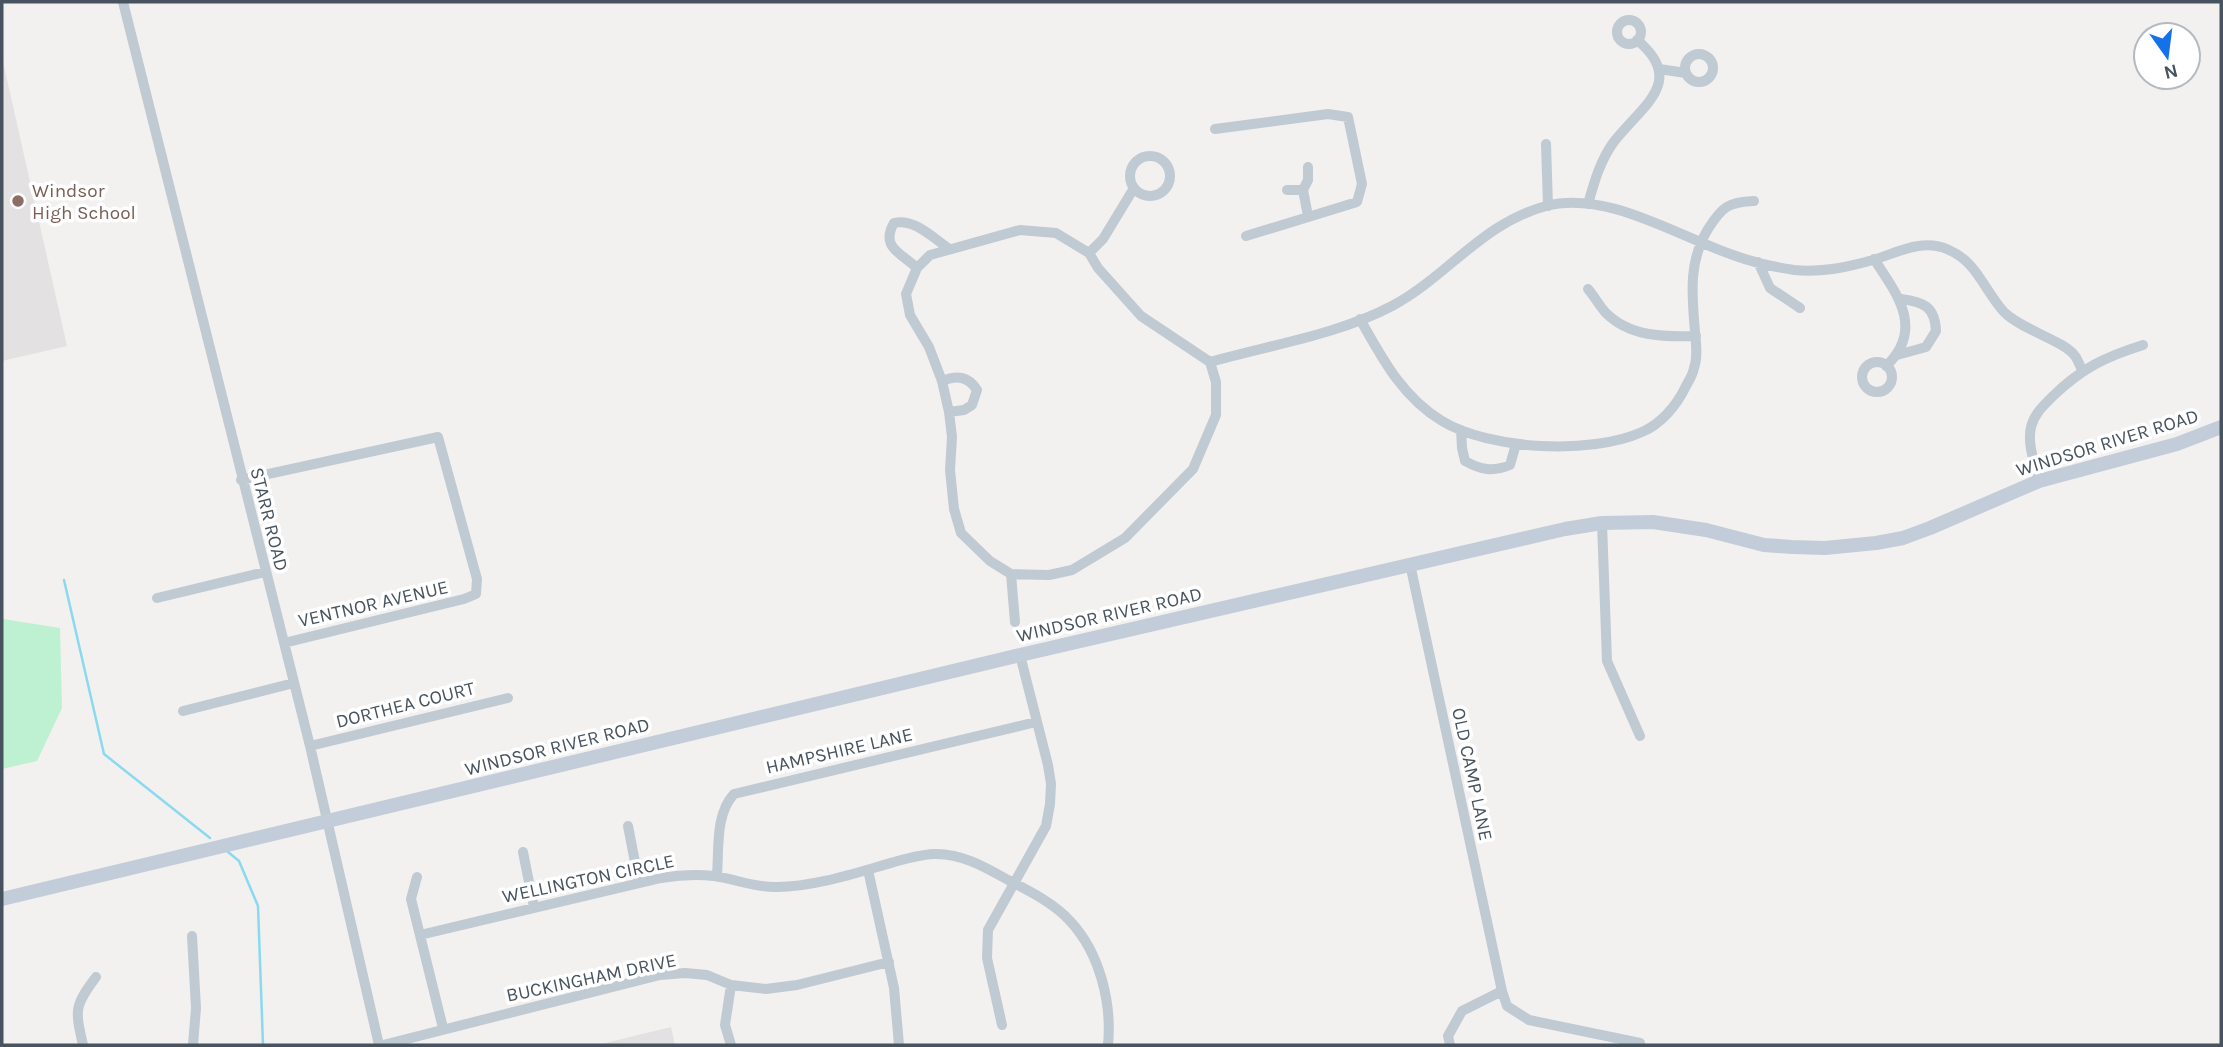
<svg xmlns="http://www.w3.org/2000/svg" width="2223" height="1047" font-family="Karla,sans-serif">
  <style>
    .education { fill: #e4e1e2 }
    .green { fill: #bef1d2 }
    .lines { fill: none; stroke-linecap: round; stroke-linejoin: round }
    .stream { stroke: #8adaef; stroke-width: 2.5 }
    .street { stroke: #c0cad2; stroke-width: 10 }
    .secondary { stroke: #c2cdd9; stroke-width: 14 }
    .education-dot { fill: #8d6e63; stroke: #fff; stroke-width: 2.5 }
    .labels { text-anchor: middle; stroke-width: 7; stroke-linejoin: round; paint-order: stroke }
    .education-label { font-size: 19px; fill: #785e54; stroke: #fff; text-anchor: start }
    .street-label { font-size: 19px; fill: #47535e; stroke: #fff }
  </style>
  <rect width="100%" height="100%" fill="#f3f0f0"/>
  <!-- education -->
  <path class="education" d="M2,57L67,346L2,361Z
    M671,1027L675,1045H597Z"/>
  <!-- green -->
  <path class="green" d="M2,616L3,619L60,628L62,708L37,761L2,769Z"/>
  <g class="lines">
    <!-- stream -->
    <path class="stream" d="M64,580L104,754L210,838
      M228,852L239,861L258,906L263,1045"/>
    <!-- street -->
    <path class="street" d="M123,2L310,746L379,1045
      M1617 32a12 12 0 1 1 24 0a12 12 0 1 1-24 0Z
      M1685 68a14 14 0 1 1 28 0a14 14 0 1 1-28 0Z
      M1659,69L1686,73
      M1215,129L1328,114L1348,117L1362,184L1357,202L1246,236
      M1546,144L1548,206
      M1130 176a20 20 0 1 1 40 0a20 20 0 1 1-40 0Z
      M1287,190H1303L1308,216
      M1303,190L1308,180V167
      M1588,204C1594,183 1600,161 1613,143C1640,107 1688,82 1637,40
      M1089,253L1103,239L1134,188
      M1874,259C1897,294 1925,329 1886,366
      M1758,262L1770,288L1800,308
      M917,268C901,253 880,247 894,223C914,218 932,237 948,248
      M1588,289C1594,296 1599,305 1605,312C1629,337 1664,337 1696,336
      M1360,319C1382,358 1402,397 1442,421C1490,450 1591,455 1642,432C1661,424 1676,406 1685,388C1688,382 1693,375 1694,368C1698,357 1696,343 1695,332C1692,295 1688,262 1708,229C1722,207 1728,202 1754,201
      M1897,355L1926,347L1936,331C1935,306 1923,302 1901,299
      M1210,362L1141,316L1098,268L1089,253L1056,233L1020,230L930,255L917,268L906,294L910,315L929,347L942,381L949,412L952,437L950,470L954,509L961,533L990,561L1011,574L1049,575L1072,570L1125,538L1193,469L1216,415V382L1210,362C1270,345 1337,335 1392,306C1448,276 1482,223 1546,206C1607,190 1677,236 1733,255C1752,262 1774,267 1794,270C1821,273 1848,267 1873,260C1899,252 1922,238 1949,250C1977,262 1984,290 2004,312C2022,330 2065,341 2075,356C2078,360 2080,366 2082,370
      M1862 377a15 15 0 1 1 30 0a15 15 0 1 1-30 0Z
      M942,381C957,375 968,376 977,390L972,405L964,410L949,412
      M1461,430L1462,448L1465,461C1481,470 1493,472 1510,465L1516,444
      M241,480L438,437L477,579L476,594L464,599L284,643
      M2039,481C2035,464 2027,444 2031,427C2034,414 2044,405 2053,396C2082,368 2105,357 2143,345
      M1602,523L1607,661L1640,736
      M1410,564L1502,991L1462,1011L1448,1036L1450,1045
      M1011,574L1015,622
      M157,598L265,572
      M183,711L294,683
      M310,746L508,698
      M628,826L639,883
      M523,852L534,907
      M868,870L894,988L899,1045
      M717,876C719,850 715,814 734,794L1036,722
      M417,877L411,899L443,1028
      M420,935L661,878C679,875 696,874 714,876C736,879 755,888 777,887C809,887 846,876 877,867C895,862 914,855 934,854C961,853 985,867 1008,880C1029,891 1054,903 1070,921C1100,953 1112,1003 1108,1045
      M192,936L196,1008L193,1045
      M1502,991L1507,1006L1529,1020L1640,1043
      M1002,1025L987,958L988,930L1046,826L1050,804L1051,784L1048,765L1020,655
      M83,1045C75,1010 74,1006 96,977
      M383,1045L660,975L685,973L707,975L731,985L766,989L797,985L889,962
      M731,1045L725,1025L731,985"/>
    <!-- secondary -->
    <path class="secondary" d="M2,899L1020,655L1565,529L1602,523L1653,522L1706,530L1764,545L1792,547L1825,548L1876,543L1903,538L1930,528L2039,481L2177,444L2221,427"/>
  </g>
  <!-- markers -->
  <circle class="education-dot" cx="18" cy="201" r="7"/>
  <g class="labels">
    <!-- education labels -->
    <g class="education-label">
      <text x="32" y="197">Windsor<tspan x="32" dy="22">High School</tspan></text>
    </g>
    <!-- street labels -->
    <g class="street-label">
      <text transform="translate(2107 442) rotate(-17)" y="7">WINDSOR RIVER ROAD</text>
      <text transform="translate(270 519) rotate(76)" y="7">STARR ROAD</text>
      <text transform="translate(373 603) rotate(-13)" y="7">VENTNOR AVENUE</text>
      <text transform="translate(1109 614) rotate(-13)" y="7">WINDSOR RIVER ROAD</text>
      <text transform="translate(405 704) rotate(-14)" y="7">DORTHEA COURT</text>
      <text transform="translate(557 746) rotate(-14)" y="7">WINDSOR RIVER ROAD</text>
      <text transform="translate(839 750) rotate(-13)" y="7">HAMPSHIRE LANE</text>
      <text transform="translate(1473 774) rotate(78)" y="7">OLD CAMP LANE</text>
      <text transform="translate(588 878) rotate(-12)" y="7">WELLINGTON CIRCLE</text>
      <text transform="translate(591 977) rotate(-12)" y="7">BUCKINGHAM DRIVE</text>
    </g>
  </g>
  <!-- border -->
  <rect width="2223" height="1047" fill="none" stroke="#47535e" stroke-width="7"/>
  <!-- north arrow -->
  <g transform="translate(2167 56) rotate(166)"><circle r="33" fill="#ffffff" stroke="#b5babf" stroke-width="2"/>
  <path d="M0-5L12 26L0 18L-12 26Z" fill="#1471e9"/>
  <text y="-10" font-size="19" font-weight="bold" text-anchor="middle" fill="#47535e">N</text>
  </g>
</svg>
